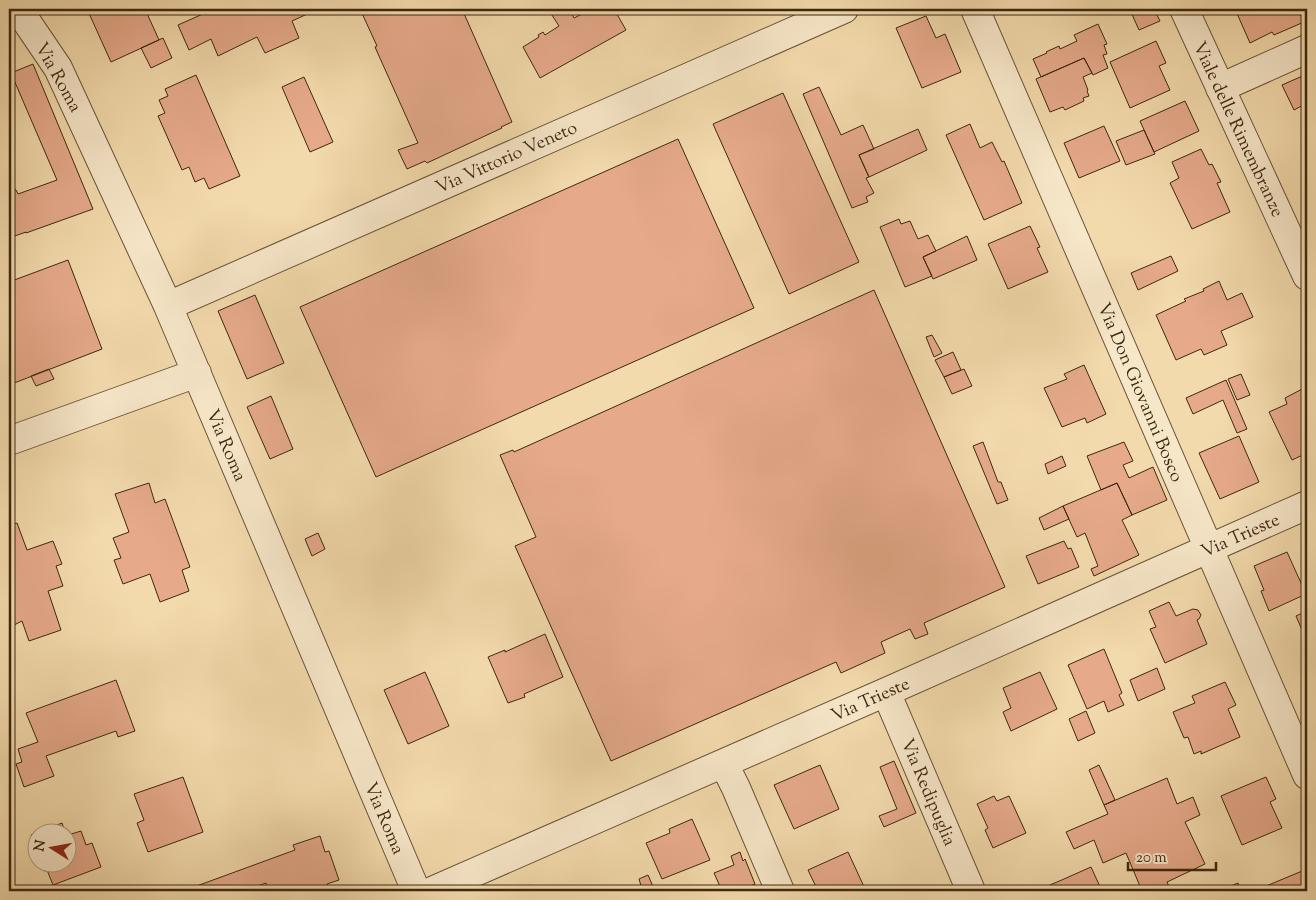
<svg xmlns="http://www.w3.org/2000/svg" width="1316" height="900" font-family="'Sorts Mill Goudy',serif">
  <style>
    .building { fill: #e6aa8b; stroke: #3d2811 }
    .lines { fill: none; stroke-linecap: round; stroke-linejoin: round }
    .minor-casing { stroke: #6a5438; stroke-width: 30 }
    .minor { stroke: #f7e7c9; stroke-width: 28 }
    .labels { text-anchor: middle; stroke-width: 4; stroke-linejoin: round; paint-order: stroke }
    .street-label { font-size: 18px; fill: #3d2811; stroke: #f7e7c9 }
  </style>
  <rect width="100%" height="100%" fill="#f3daac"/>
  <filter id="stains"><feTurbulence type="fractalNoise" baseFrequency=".004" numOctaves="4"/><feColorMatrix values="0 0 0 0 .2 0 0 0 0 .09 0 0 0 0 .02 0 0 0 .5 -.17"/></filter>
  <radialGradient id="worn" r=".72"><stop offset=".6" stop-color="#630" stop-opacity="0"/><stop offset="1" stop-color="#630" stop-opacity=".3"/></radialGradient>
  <!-- building -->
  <path class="building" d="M87,9H145L159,40L111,62Z
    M214,9L216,11L220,9H315L316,10L292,21L299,38L265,53L257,37L218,56L211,39L189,50L178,25Z
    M360,9H462L512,122L501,127L502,128L427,163L425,161L407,169L398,150L418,143L375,47L377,46Z
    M548,9H569L574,18L588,11L587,9H614L626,30L540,78L523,47L539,37L538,35L543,32L545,35L559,26Z
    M1132,9H1154L1160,21L1139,30L1130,10Z
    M1235,9H1298L1304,22L1274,35L1272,32L1250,43Z
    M926,16L936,38L945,34L961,72L922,88L896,28Z
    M1098,24L1107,44L1104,45L1107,54L1103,55L1108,68L1093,75L1084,58L1041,77L1033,59L1047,53L1046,52L1059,46L1060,49L1077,41L1074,35Z
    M163,38L172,58L151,68L141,48Z
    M1156,41L1166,63L1159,66L1170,90L1130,108L1110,62Z
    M1084,58L1092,73L1083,77L1088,90L1087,91L1089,96L1083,98L1084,101L1065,110L1063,107L1050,112L1036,79Z
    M33,64L93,209L26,233V232L9,238V172L15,190H16L18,194L57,180L11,73Z
    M1307,74V103L1294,110L1282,85Z
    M196,75L240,176L209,189L204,178L195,182L189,167L182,170L158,116L165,113L159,100L168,96L165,89Z
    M304,77L333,142L310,152L282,87Z
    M819,87L841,135L863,125L874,149L859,155L869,177L866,178L874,193L866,197L868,202L852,208L803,94Z
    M783,93L859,262L789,294L713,124Z
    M1185,101L1199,131L1154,152L1140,121Z
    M970,124L980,148L992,142L1002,162L1004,161L1022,203L984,220L946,135Z
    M1104,126L1120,161L1079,178L1064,143Z
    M918,129L927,150L869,177L859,155Z
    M1144,130L1155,154L1126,165L1116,141Z
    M678,139L754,308L376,477L300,307Z
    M1201,149L1209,165L1212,164L1221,182L1217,183L1230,212L1192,229L1170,183L1179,178L1172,162Z
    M899,219L901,224L910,221L918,239L928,235L936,251L923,257L932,276L905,287L880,227Z
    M1030,226L1040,247L1037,248L1048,272L1008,289L988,244Z
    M967,236L977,260L933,279L923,257Z
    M1171,256L1178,271L1138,290L1131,273Z
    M68,260L102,349L9,385V282Z
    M1219,281L1227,300L1242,293L1253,317L1221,331L1227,345L1204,355L1201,349L1176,360L1156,315L1186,301L1184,299L1204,291L1203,289Z
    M874,290L1005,587L924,623L928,634L915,639L910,629L881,642L885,653L841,673L836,662L611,761L515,546L536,537L500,455L513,450L514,452Z
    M255,295L284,363L247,379L218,311Z
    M932,335L942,353L934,357L926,337Z
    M953,352L961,370L944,377L935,360Z
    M1084,365L1106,414L1087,423L1085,418L1062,427L1044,388L1067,379L1064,374Z
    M49,369L54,379L36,386L31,376Z
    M964,369L972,386L952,394L944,377Z
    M1241,374L1250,395L1237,400L1228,379Z
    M1226,380L1247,429L1237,433L1223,400L1193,414L1186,398Z
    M1306,387L1307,453L1292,460L1269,412L1287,404L1285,398Z
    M271,396L293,449L270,459L247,407Z
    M1239,436L1259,482L1220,499L1199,453Z
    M983,442L998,482H1001L1008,500L997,504L973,446Z
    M1124,442L1133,461L1123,465L1129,478L1153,467L1167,500L1132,515L1117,483L1101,490L1087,456Z
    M1062,456L1066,466L1048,474L1045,464Z
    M149,483L155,503L165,499L190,567L182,570L189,591L160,602L150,574L123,584L114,560L121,558L113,538L129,532L115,494Z
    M1117,483L1132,515L1122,520L1139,555L1094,576L1091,569L1098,566L1085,533L1077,537L1063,506Z
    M1063,506L1069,519L1044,530L1039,518Z
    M17,523L27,550L53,541L62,564L56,566L63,586L48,591L61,630L29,641L22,621L12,626L9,617V526Z
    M318,533L325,549L312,556L305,539Z
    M1064,541L1068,549L1071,548L1079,567L1038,584L1026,556Z
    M1287,552L1306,594L1269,611L1261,591L1264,590L1254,566Z
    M1169,602L1176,616L1193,609L1198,610L1201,615L1199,619L1197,620L1207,644L1165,663L1150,629L1156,627L1149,611Z
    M1307,611V628L1302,630L1296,616Z
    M545,634L563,677L524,694L525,697L508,703L488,657L505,650V652Z
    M1104,649L1122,693L1119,695L1124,705L1108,712L1104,701L1087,709L1068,665Z
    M1307,651V667L1302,653Z
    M1157,668L1165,689L1138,701L1130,680Z
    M425,672L449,726L408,744L384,690Z
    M1040,672L1057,709L1011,731L1003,712L1011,708L1003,688Z
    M116,680L135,731L118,737L116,731L46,756L54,776L24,787L16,764L22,762L18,749L38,742L26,713Z
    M1225,682L1236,705L1228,709L1240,737L1201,754V751L1194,754L1188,737L1184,738L1173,712L1195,703L1192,696Z
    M1086,711L1095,733L1078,741L1069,719Z
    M894,761L916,813L884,827L879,816L897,809L880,767Z
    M820,765L839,809L794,829L774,785Z
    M1099,765L1115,800L1104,805L1089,770Z
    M183,777L203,832L148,852L137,823L144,820L134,794Z
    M1266,777L1276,799L1270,802L1282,828L1242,845L1221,796Z
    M1167,778L1177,804L1193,797L1200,815L1185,822L1205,864L1167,882L1171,891H1142L1126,853L1103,863L1094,840L1074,849L1066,832L1108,814L1104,805Z
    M994,796L997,801L1009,796L1026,833L993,848L985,830L988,828L977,804Z
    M692,819L710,860L662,879L646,843L670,833L669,829Z
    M62,823L65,832H38V852L31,835Z
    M81,831L86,845L92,843L101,867L53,885L47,870L44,871L41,862H68V835Z
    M320,836L325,852L329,851L339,880L327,884L329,891H268L266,883L244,891H169L181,887L183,891L243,869L295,850L293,845Z
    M740,852L743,861L745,859L755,884L739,891H722L714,873L734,865L731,856Z
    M848,852L866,891H818L808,870Z
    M1091,867L1102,891H1036L1064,879Z
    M1307,869V891H1260L1259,889Z
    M648,875L655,891H636L642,889L639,879Z
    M1238,883L1241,891H1219Z
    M530,885L532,891H516Z"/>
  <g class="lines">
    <!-- minor casing -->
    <g class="minor-casing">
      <path id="minor" d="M18,9L58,68L168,306L416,891
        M975,9L1307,775
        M1184,9L1307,276
        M1220,88L1307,49
        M168,306L844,9
        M9,441L197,373
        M886,692L971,891
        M724,764L736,788L780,891
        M432,891L886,692L1307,505"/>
    </g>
    <!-- minor -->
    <use href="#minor" class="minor"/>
  </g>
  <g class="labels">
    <!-- street labels -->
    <g class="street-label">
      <text transform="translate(59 77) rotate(61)" y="6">Via Roma</text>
      <text transform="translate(1239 129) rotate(65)" y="6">Viale delle Rimembranze</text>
      <text transform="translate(506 157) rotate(-24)" y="6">Via Vittorio Veneto</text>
      <text transform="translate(1141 392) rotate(67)" y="6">Via Don Giovanni Bosco</text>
      <text transform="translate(227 445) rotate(67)" y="6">Via Roma</text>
      <text transform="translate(1240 535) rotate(-24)" y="6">Via Trieste</text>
      <text transform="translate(870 699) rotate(-24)" y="6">Via Trieste</text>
      <text transform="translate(929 792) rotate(67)" y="6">Via Redipuglia</text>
      <text transform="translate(385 818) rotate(67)" y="6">Via Roma</text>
    </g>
  </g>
  <!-- margin -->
  <rect width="1316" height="900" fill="none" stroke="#f3daac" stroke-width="30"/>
  <rect x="10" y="10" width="1296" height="880" fill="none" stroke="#3d2811" stroke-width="2.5"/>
  <rect x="15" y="15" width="1286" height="870" fill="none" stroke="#3d2811"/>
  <!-- north arrow -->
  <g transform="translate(52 848) rotate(281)"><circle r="24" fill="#f7e7c9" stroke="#ad9b7f"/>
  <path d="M0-4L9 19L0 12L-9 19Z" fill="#8f2418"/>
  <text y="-8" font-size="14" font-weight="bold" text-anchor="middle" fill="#3d2811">N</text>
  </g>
  <!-- scale -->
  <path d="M1128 862v8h88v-8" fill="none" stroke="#3d2811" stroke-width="2.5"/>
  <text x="1136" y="862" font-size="15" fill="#3d2811" stroke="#f7e7c9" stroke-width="4" paint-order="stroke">20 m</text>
  <rect width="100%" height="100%" filter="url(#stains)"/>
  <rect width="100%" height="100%" fill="url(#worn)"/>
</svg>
